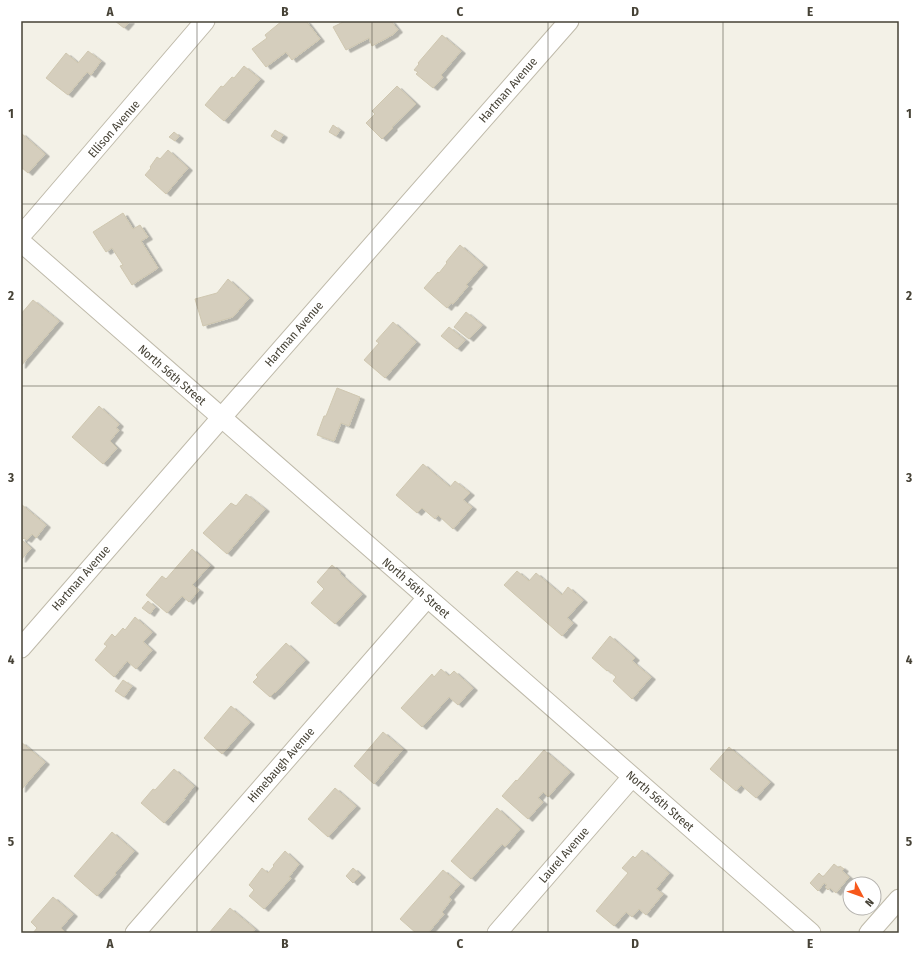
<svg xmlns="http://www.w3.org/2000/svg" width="920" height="954" viewBox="0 0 920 954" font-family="'Fira Sans Condensed',sans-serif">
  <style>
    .building { fill: #d5cebd; stroke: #cfc7b0; filter: url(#shadow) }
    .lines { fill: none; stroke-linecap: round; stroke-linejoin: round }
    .minor-casing { stroke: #bfbaaa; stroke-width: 21 }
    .minor { stroke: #fff; stroke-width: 19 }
    .grid { fill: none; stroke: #464236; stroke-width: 1; stroke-opacity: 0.55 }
    .labels { text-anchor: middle; stroke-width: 4; stroke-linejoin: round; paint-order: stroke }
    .street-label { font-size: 12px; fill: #464236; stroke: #fff }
    .neatline { fill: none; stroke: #464236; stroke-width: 1.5 }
    .grid-label { font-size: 13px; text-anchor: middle; font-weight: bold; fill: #464236 }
  </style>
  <defs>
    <filter id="shadow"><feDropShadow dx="4.5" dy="2.5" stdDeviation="0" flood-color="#0004"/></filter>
  </defs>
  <rect width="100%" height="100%" fill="#f3f1e7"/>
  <g class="building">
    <path d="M115 21H130L124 28Z"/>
    <path d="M282 21H306L320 39 292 60 286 52 266 67 252 49 267 38 265 35Z"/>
    <path d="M345 21H391L398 30 394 33V34L372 46 369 38 346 50 333 27Z"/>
    <path d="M442 35 461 51 441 75 443 77 433 88 416 74 418 72 414 70 419 64 418 63Z"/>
    <path d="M88 51 101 61 91 75 87 72 68 95 46 78 66 53 78 63Z"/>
    <path d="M244 66 260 79 224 121 205 105 221 86 223 87 232 77 234 78Z"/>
    <path d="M397 86 416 104 392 127 393 128 382 139 366 123 375 114 372 111Z"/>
    <path d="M333 125 340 130 336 136 329 132Z"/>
    <path d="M275 130 283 135 279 141 271 136Z"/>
    <path d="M174 132 179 136 175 141 169 137Z"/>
    <path d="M21 133 45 154 28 173 21 167Z"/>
    <path d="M168 150 188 168 166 194 145 175 151 168 150 167 157 157 160 159Z"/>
    <path d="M123 213 133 229 140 225 148 237 141 241 158 268 132 285 120 266 123 265 112 248 106 252 93 232Z"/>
    <path d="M460 245 483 265 466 285 468 286 453 304 451 303 447 308 424 288 438 272 439 273 447 263 446 262Z"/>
    <path d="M228 279 249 298 233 317 203 326 195 299 217 293Z"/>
    <path d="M33 300 59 321 21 366V327L23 325 21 323V314Z"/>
    <path d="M466 312 482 325 469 339 454 327Z"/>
    <path d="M393 322 416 342 385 378 364 360 379 343 376 341Z"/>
    <path d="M449 327 465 340 457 349 441 336Z"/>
    <path d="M337 388 360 397 349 426 341 423 334 441 317 435 324 416H326Z"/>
    <path d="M99 406 119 424 116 428 119 430 110 441 117 448 103 464 72 437Z"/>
    <path d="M423 464 450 487 455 481 470 493 463 500 472 507 453 529 438 515 435 519 422 508 417 513 396 495Z"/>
    <path d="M246 494 265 509 227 554 203 533 231 503 236 506Z"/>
    <path d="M21 504 46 525 36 538 32 534 27 540 24 538 22 540 31 548 21 560Z"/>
    <path d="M192 549 210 565 192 585 199 590 189 602 182 596 167 613 146 595 162 576 166 579Z"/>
    <path d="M332 565 341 573 340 574 362 594 335 624 311 603 324 589 317 582Z"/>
    <path d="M517 571 529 581 536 573 562 595 568 587 583 600 567 618 573 623 562 636 504 585Z"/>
    <path d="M148 601 155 607 150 614 142 608Z"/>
    <path d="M135 617 152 632 143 642 152 650 136 669 127 661 114 677 95 660 107 646 104 644 112 634 115 637 123 628 125 630Z"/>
    <path d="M610 636 635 658 632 661 651 677 632 699 613 681 616 677 608 670 607 671 592 658Z"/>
    <path d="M286 643 305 660 275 693V692L270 697 253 682 258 677 256 675Z"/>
    <path d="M441 669 449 676 454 671 473 688 458 705 449 697 422 727 401 708 432 674 434 677Z"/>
    <path d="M123 680 132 686 124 697 115 691Z"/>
    <path d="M231 706 250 722 222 754 204 738Z"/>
    <path d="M383 732 403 749 374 784 354 766Z"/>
    <path d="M21 742 45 762 21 790Z"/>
    <path d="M729 747 770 782 756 798 741 785 736 791 710 769Z"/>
    <path d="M544 750 570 772 548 797 543 792 538 798 543 802 528 819 502 796 516 780 517 781Z"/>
    <path d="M174 769 194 786 184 799H185L164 823 141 803 153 789 155 790Z"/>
    <path d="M335 788 356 806 328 837 308 819Z"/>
    <path d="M497 808 520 829 505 847 502 844 471 879 451 861Z"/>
    <path d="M112 832 134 851 115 873 116 874 97 896 74 876Z"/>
    <path d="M642 850 669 873 656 889 663 894 646 915 639 909 632 917 626 912 614 926 596 911 628 873 622 868 633 856 635 858Z"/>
    <path d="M285 851 299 864 289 877 291 878 264 909 249 896 254 890 249 885 262 868 268 873 274 866 273 865Z"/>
    <path d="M834 864 839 868 840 866 844 869 842 871 849 877 836 893 830 888 828 890 825 887 827 885 824 883 818 891 810 883 819 873 823 877Z"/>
    <path d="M353 868 361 875 353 883 346 876Z"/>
    <path d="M443 870 460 884 449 897 451 900 442 912 444 914 428 933H416L400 919Z"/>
    <path d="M53 897 73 914 61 928 66 933H33L37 928 31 922Z"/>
    <path d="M230 908 255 929 252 933H209Z"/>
  </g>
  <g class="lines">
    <defs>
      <g id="minor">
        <path d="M21 235 32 223 205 21"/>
        <path d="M21 242 811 933"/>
        <path d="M21 648 221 418 569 21"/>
        <path d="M135 933 427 598"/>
        <path d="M497 933 632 777"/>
        <path d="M869 933 899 899"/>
      </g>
    </defs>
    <use href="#minor" class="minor-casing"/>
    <use href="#minor" class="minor"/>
  </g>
  <path class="grid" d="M197 21V933M372 21V933M548 21V933M723 21V933M21 204H899M21 386H899M21 568H899M21 750H899"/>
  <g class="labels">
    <g class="street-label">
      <text transform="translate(508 90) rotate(-49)" y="4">Hartman Avenue</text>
      <text transform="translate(114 129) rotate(-49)" y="4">Ellison Avenue</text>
      <text transform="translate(294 334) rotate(-49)" y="4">Hartman Avenue</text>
      <text transform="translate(172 375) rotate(41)" y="4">North 56th Street</text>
      <text transform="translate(81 578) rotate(-49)" y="4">Hartman Avenue</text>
      <text transform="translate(416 588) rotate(41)" y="4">North 56th Street</text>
      <text transform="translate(281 765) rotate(-49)" y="4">Himebaugh Avenue</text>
      <text transform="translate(660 801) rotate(41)" y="4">North 56th Street</text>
      <text transform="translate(564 855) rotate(-49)" y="4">Laurel Avenue</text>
    </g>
  </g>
  <rect width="920" height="954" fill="none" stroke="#ffffff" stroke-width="44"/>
  <g transform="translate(862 896) rotate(131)"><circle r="19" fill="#ffffff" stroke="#b5b3af"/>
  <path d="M0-3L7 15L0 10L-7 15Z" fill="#f7581b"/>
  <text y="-6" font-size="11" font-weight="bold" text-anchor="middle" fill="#464236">N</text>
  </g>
  <rect x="22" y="22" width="876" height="910" class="neatline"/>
  <g class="grid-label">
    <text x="110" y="16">A</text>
    <text x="285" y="16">B</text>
    <text x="460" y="16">C</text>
    <text x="635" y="16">D</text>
    <text x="810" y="16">E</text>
    <text x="11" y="118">1</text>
    <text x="909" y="118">1</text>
    <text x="11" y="300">2</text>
    <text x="909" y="300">2</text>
    <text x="11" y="482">3</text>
    <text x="909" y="482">3</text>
    <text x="11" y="664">4</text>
    <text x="909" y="664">4</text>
    <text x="11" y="846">5</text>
    <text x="909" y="846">5</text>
    <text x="110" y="948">A</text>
    <text x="285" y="948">B</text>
    <text x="460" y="948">C</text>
    <text x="635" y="948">D</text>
    <text x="810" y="948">E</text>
  </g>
</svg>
